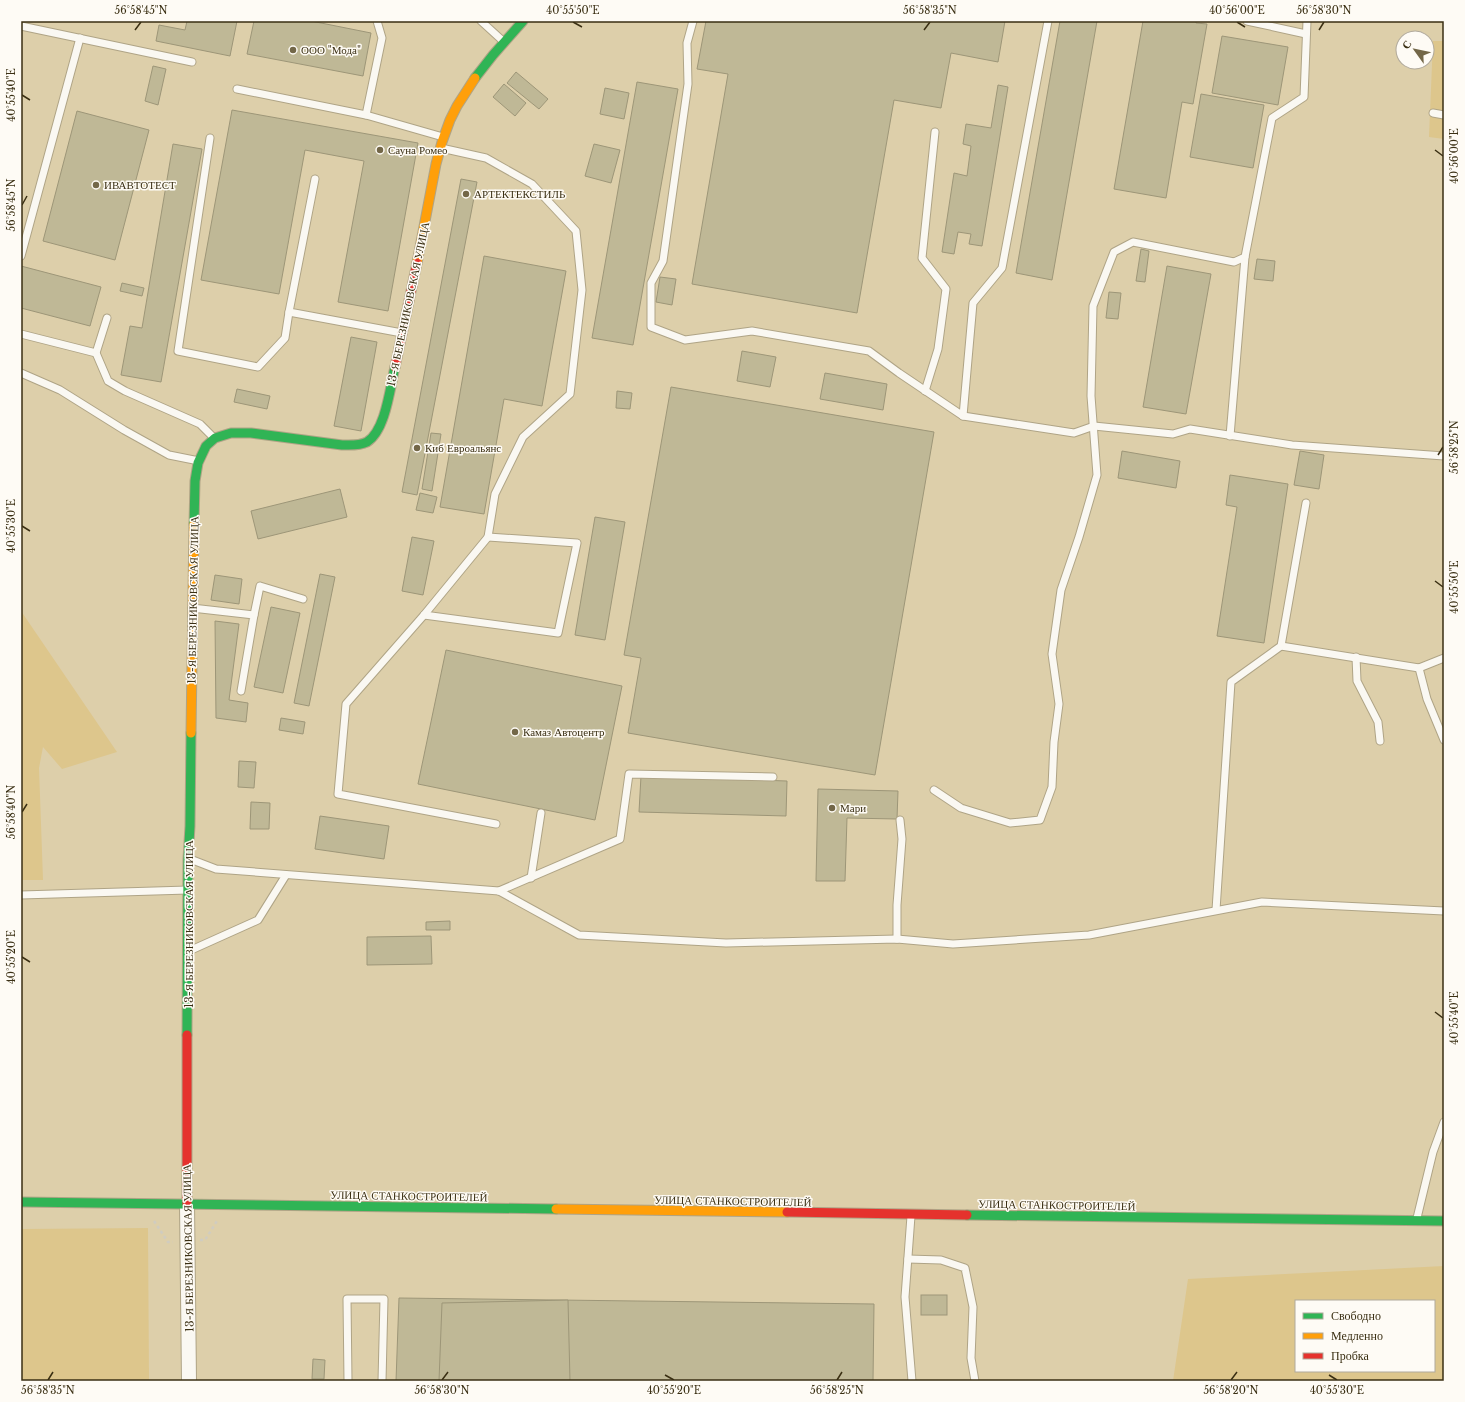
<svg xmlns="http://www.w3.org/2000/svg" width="1465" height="1402" viewBox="0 0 1465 1402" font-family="'Libre Baskerville',serif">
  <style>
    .green { fill: #ddc68c; fill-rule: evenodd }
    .building { fill: #bfb896; stroke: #9d9678 }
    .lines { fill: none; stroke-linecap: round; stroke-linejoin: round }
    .lane-casing { stroke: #afa486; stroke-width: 9 }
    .street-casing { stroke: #afa486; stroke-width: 16 }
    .fast-casing { stroke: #afa486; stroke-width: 11 }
    .slow-casing { stroke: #afa486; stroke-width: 11 }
    .jam-casing { stroke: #afa486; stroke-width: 11 }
    .path { stroke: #d0ccc0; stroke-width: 2.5; stroke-dasharray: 3 3; stroke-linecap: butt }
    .lane { stroke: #faf8f2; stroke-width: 7 }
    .street { stroke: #faf8f2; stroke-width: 14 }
    .fast { stroke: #30b455; stroke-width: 9 }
    .slow { stroke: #ff9f0a; stroke-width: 9 }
    .jam { stroke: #e5322d; stroke-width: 9 }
    .ticks { fill: none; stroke: #3a2f13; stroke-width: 1.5 }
    .poi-dot { fill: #736748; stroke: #fefbf5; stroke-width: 1.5 }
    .labels { text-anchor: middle; stroke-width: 3; stroke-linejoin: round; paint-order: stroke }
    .poi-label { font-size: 11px; fill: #3a2f13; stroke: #fefbf5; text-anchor: start }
    .street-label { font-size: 11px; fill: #3a2f13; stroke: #fefbf5 }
    .neatline { fill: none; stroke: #3a2f13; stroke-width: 1.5 }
    .ticks-label { font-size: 10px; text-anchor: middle; fill: #3a2f13 }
  </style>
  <rect width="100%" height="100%" fill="#ddcfaa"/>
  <g class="green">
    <path d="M1433 41H1444V139L1429 137Z"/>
    <path d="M21 611 117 752 62 769 43 747 39 768 43 880H21Z"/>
    <path d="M148 1228 149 1381H21V1229Z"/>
    <path d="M1444 1266V1381H1173L1188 1279ZM1296 1301H1434V1371H1296Z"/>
  </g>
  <g class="building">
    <path d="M187 21H237L230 56 156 41 159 25 185 30Z"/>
    <path d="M254 21H311L371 33 363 76 247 54Z"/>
    <path d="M706 21H1005L998 62 951 53 941 108 894 100 857 313 692 284 728 74 697 69Z"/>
    <path d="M1060 21H1097L1052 280 1016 273Z"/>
    <path d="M1143 21H1196V23L1207 24 1193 104 1182 102 1166 198 1114 189Z"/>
    <path d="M1222 36 1288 47 1278 105 1212 93Z"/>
    <path d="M153 66 166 69 158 105 145 101Z"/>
    <path d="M516 72 548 99 539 109 507 83Z"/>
    <path d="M637 82 678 89 633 345 592 338Z"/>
    <path d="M504 84 526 103 515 116 493 97Z"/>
    <path d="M998 85 1008 87 982 246 969 244 971 234 958 232 954 254 942 252 954 173 967 176 971 146 963 144 966 124 991 128Z"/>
    <path d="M605 88 629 93 624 119 600 114Z"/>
    <path d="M1201 94 1264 105 1253 168 1190 157Z"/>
    <path d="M232 110 418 143 388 311 338 302 364 161 305 150 279 294 201 280Z"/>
    <path d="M77 111 149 130 115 260 43 241Z"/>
    <path d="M173 144 202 149 161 382 121 375 130 326 142 328Z"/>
    <path d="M594 144 620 150 611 183 585 176Z"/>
    <path d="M461 179 477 182 417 495 402 492Z"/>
    <path d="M1141 249 1149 251 1145 282 1136 281Z"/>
    <path d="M484 256 566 271 542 406 504 399 484 514 440 507Z"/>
    <path d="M1257 259 1275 261 1273 281 1254 279Z"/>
    <path d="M21 266 101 287 90 326 21 308Z"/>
    <path d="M1167 266 1211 274 1186 414 1143 407Z"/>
    <path d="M660 277 676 279 672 305 656 302Z"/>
    <path d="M122 283 144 288 142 296 120 291Z"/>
    <path d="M1109 292 1121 293 1118 319 1106 318Z"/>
    <path d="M351 337 377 342 361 431 334 426Z"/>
    <path d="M742 351 776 357 770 387 737 381Z"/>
    <path d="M825 373 887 384 883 410 820 399Z"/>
    <path d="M671 387 934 432 875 775 628 733 641 658 624 655Z"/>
    <path d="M237 389 270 396 267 409 234 402Z"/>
    <path d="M617 391 632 393 630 409 616 408Z"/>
    <path d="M431 433 441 434 432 491 422 489Z"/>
    <path d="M1122 451 1180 461 1176 488 1118 478Z"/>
    <path d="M1300 451 1324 455 1319 489 1294 485Z"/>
    <path d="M1230 475 1288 484 1264 643 1217 636 1237 507 1226 505Z"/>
    <path d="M340 489 347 517 258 539 251 511Z"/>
    <path d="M420 493 437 497 433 513 416 510Z"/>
    <path d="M595 517 625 522 605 640 575 635Z"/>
    <path d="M412 537 434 541 423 595 402 591Z"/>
    <path d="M320 574 335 577 309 706 294 703Z"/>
    <path d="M215 575 242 579 239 604 211 600Z"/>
    <path d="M271 607 300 613 283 693 254 687Z"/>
    <path d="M215 621 239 624 229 700 248 703 246 722 216 718Z"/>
    <path d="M446 650 622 686 595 820 418 784Z"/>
    <path d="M281 718 305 722 303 734 279 730Z"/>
    <path d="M239 761 256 762 254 788 238 787Z"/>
    <path d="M641 776 787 781 786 816 639 812Z"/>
    <path d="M818 789 898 791 897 819 847 818 845 881H816Z"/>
    <path d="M251 802 270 803 269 829H250Z"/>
    <path d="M320 816 389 826 384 859 315 849Z"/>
    <path d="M450 921V930H426V922Z"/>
    <path d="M431 936 432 964 367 965V937Z"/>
    <rect x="921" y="1295" width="26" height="20"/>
    <path d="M399 1298 874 1304 873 1381H396Z"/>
    <path d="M568 1300 570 1381H439L442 1303Z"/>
    <path d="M313 1359 325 1360 324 1379H312Z"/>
  </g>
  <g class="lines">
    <defs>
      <g id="lane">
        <path d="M377 21 382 38 366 115 443 137"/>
        <path d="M481 21 504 42"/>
        <path d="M693 21 687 43 688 84 663 261 651 283V327L685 340 752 331 869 351 899 373 963 416 1074 433 1094 426 1173 434 1190 429 1292 445 1444 456"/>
        <path d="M1247 21 1306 34"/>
        <path d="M21 26 192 62"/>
        <path d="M237 89 366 115"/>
        <path d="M1433 113 1444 115"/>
        <path d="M210 138 178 351 258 367 285 338 289 312"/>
        <path d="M441 148 486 158 532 184 576 231 582 290 570 394 523 437 495 494 488 537 424 615 346 704 338 794 496 824"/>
        <path d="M315 179 289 312 402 333"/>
        <path d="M21 256 80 38"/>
        <path d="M107 318 96 353 108 381 125 391 200 424 213 437"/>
        <path d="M21 334 96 353"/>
        <path d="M21 373 60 390 124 430 169 455 199 461"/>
        <path d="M925 391 938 349 946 289 922 258 935 132"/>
        <path d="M963 416 973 303 1002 268 1048 21"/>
        <path d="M1230 436 1245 257"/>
        <path d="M192 608 254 615 241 691"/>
        <path d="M254 615 260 586 303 599"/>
        <path d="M424 615 558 633 577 543 488 537"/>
        <path d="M1281 646 1419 668 1444 658"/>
        <path d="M1356 657 1357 681 1378 722 1380 741"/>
        <path d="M1419 668 1427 699 1444 740"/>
        <path d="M934 790 961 808 1010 823 1040 820 1052 787 1054 742 1059 704 1052 654 1061 590 1079 537 1097 475 1091 396 1093 306 1114 252 1133 242 1234 262 1245 257 1272 118 1304 97 1307 21"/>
        <path d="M190 859 216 869 499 891 579 935 726 943 897 939 953 944 1089 935 1262 902 1444 911"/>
        <path d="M531 878 541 813"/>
        <path d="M499 891 620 839 629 774 773 777"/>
        <path d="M21 895 188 890"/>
        <path d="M1216 910 1231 682 1281 646 1306 503"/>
        <path d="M897 939V905L902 839 900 820"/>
        <path d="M189 951 258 920 286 875"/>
        <path d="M911 1216 905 1297 912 1381"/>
        <path d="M1417 1218 1433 1152 1444 1122"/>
        <path d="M908 1259 941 1260 965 1268 973 1307 971 1358 975 1381"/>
        <path d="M348 1381 347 1299H384L382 1381"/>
      </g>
      <path id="street" d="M187 1204 189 1381"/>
      <g id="fast">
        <path d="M475 78 493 55 523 21"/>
        <path d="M194 524 195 481 198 463 206 446 215 438 231 433H251L342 445C350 445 359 446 367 442 386 430 390 387 395 367"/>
        <path d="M187 1035 188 859 190 826 191 733"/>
        <path d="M21 1202 556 1209"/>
        <path d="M967 1215 1444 1221"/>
      </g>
      <g id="slow">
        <path d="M417 263 436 164 442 142 450 120 457 106 475 78"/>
        <path d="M191 733 194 524"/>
        <path d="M556 1209 787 1212"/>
      </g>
      <g id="jam">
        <path d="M395 367 417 263"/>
        <path d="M187 1204V1035"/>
        <path d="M787 1212 967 1215"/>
      </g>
    </defs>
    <use href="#lane" class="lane-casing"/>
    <use href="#street" class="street-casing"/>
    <use href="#fast" class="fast-casing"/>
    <use href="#slow" class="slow-casing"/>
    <use href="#jam" class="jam-casing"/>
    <g class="path">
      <path d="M154 1221 168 1242H173"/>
      <path d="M200 1240H205L217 1221"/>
    </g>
    <use href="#lane" class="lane"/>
    <use href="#street" class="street"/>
    <use href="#fast" class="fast"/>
    <use href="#slow" class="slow"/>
    <use href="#jam" class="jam"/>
  </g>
  <path class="ticks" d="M573 22 582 27M1237 22 1245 27M135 30 141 22M924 30 930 22M1319 30 1324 22M22 95 30 100M1435 150 1443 156M22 205 27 196M1438 455 1443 447M22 526 30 531M1435 581 1443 587M22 812 27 804M22 957 30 962M1435 1012 1443 1018M665 1375 674 1380M1329 1375 1337 1380M48 1380 53 1372M442 1380 448 1372M837 1380 842 1372M1231 1380 1237 1372"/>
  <g class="poi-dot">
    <circle cx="293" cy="50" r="4"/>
    <circle cx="380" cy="150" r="4"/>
    <circle cx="96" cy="185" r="4"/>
    <circle cx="466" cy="194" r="4"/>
    <circle cx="417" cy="448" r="4"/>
    <circle cx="515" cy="732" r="4"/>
    <circle cx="832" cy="808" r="4"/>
  </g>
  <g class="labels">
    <g class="poi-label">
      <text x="301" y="54">ООО "Мода"</text>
      <text x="388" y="154">Сауна Ромео</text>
      <text x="104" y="189">ИВАВТОТЕСТ</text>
      <text x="474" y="198">АРТЕКТЕКСТИЛЬ</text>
      <text x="425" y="452">Киб Евроальянс</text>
      <text x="523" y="736">Камаз Автоцентр</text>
      <text x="840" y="812">Мари</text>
    </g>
    <g class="street-label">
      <text transform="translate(408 304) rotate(-78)" y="4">13-Я БЕРЕЗНИКОВСКАЯ УЛИЦА</text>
      <text transform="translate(193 600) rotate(-89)" y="4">13-Я БЕРЕЗНИКОВСКАЯ УЛИЦА</text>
      <text transform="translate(189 924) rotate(-90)" y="4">13-Я БЕРЕЗНИКОВСКАЯ УЛИЦА</text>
      <text transform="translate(409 1196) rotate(1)" y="4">УЛИЦА СТАНКОСТРОИТЕЛЕЙ</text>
      <text transform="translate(733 1201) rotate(1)" y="4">УЛИЦА СТАНКОСТРОИТЕЛЕЙ</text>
      <text transform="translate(1057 1205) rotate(1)" y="4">УЛИЦА СТАНКОСТРОИТЕЛЕЙ</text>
      <text transform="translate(188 1248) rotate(-91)" y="4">13-Я БЕРЕЗНИКОВСКАЯ УЛИЦА</text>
    </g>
  </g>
  <rect width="1465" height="1402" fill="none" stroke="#fefbf5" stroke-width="44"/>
  <rect x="1295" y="1300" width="140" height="72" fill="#fefbf5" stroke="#b0a99b"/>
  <rect x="1303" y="1313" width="20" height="6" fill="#30b455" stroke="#b0a99b"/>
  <text x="1331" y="1320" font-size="12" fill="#3a2f13">Свободно</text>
  <rect x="1303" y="1333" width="20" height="6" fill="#ff9f0a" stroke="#b0a99b"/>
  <text x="1331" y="1340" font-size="12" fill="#3a2f13">Медленно</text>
  <rect x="1303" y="1353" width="20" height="6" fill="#e5322d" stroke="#b0a99b"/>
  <text x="1331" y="1360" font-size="12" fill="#3a2f13">Пробка</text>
  <g transform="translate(1415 50) rotate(303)"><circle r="19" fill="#fefbf5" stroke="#b0a99b"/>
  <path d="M0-3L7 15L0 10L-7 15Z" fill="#736748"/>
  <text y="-6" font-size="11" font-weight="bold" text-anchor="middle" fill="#3a2f13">С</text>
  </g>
  <rect x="22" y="22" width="1421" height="1358" class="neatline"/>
  <g class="ticks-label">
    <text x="141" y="14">56°58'45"N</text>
    <text x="573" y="14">40°55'50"E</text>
    <text x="930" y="14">56°58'35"N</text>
    <text x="1237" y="14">40°56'00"E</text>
    <text x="1324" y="14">56°58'30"N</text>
    <text transform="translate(11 95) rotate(-90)" y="4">40°55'40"E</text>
    <text transform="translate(1454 156) rotate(-90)" y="4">40°56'00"E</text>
    <text transform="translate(11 205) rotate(-90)" y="4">56°58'45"N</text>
    <text transform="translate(1454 447) rotate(-90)" y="4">56°58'25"N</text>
    <text transform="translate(11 526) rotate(-90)" y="4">40°55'30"E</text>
    <text transform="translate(1454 587) rotate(-90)" y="4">40°55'50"E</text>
    <text transform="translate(11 812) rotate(-90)" y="4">56°58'40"N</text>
    <text transform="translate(11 957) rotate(-90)" y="4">40°55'20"E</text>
    <text transform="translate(1454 1018) rotate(-90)" y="4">40°55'40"E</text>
    <text x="48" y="1394">56°58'35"N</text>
    <text x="442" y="1394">56°58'30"N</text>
    <text x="674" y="1394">40°55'20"E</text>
    <text x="837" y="1394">56°58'25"N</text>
    <text x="1231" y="1394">56°58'20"N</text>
    <text x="1337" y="1394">40°55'30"E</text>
  </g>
</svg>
